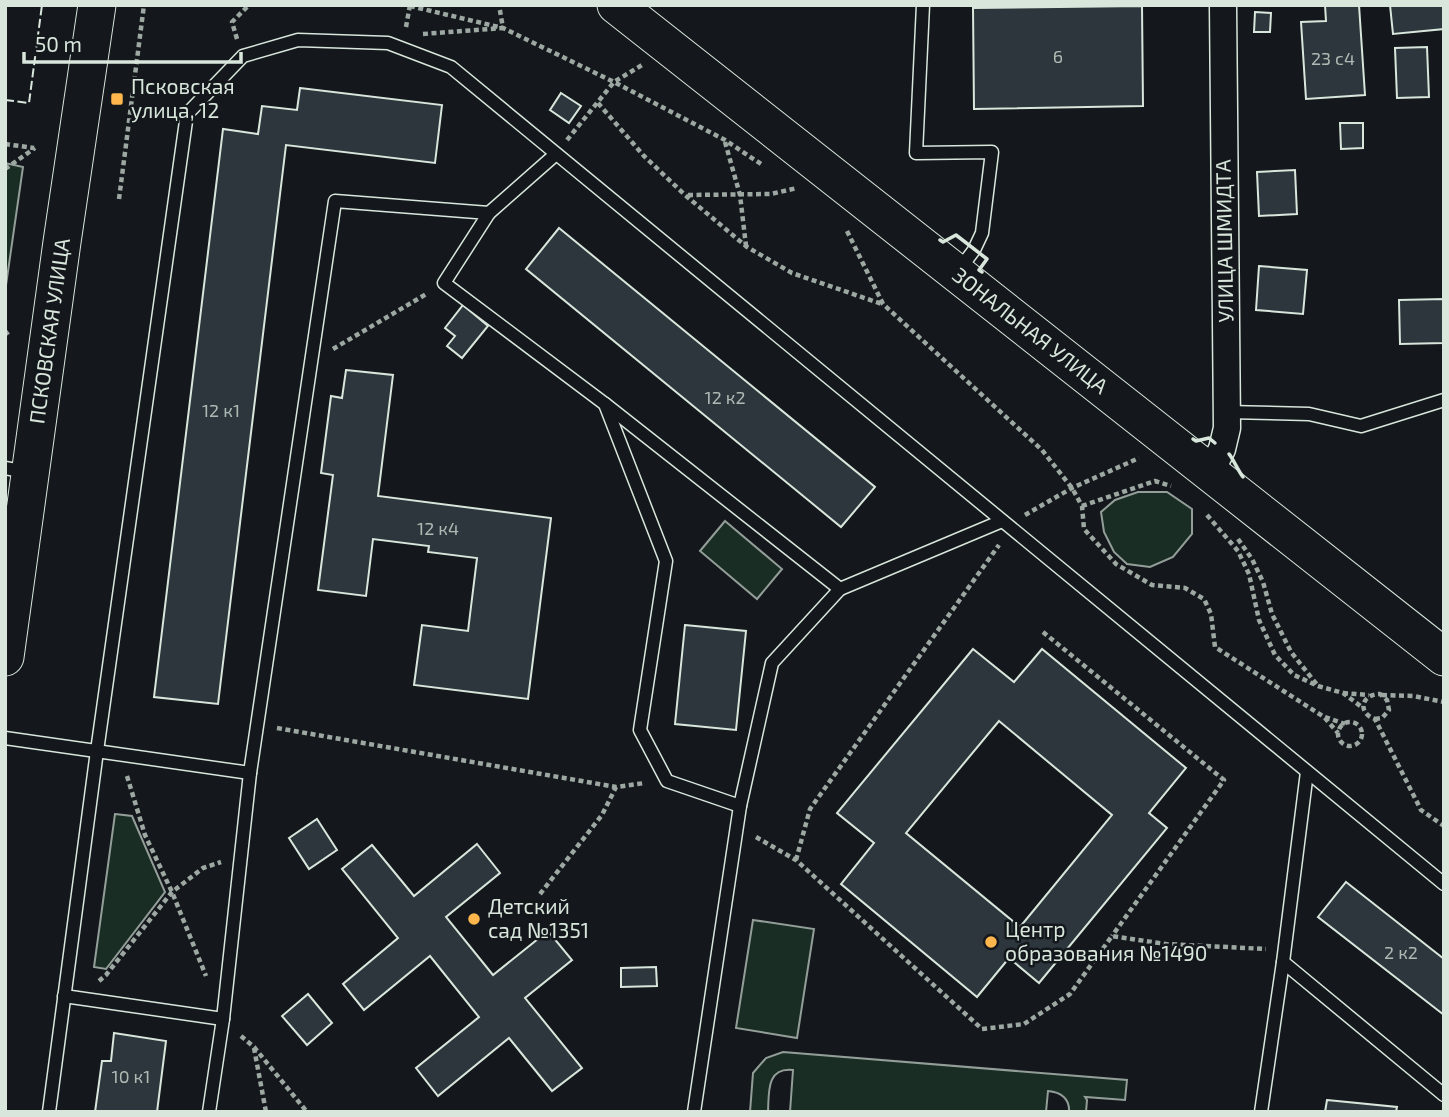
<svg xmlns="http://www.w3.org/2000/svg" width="1449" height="1117" viewBox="0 0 1449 1117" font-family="'Exo 2',sans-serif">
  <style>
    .green { fill: #1a2d24; stroke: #939e99; stroke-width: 2 }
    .building { fill: #2c363c; stroke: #d8e6dc; stroke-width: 2; fill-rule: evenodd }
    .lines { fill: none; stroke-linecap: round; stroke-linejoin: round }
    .lane-casing { stroke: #d8e6dc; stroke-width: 15 }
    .street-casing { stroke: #d8e6dc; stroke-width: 29 }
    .secondary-casing { stroke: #d8e6dc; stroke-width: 39 }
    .path { stroke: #9da8a2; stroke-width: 4.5; stroke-dasharray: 5 3.5; stroke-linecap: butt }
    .lane { stroke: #14181c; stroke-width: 12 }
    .street { stroke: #14181c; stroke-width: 26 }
    .secondary { stroke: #14181c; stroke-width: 37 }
    .fence { stroke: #d8e6dc; stroke-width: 2; stroke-dasharray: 9 3.5; stroke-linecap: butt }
    .wall { stroke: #d8e6dc; stroke-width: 3.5 }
    .poi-dot { fill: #ffb74d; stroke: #14181c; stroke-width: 2.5 }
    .labels { text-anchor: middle; stroke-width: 5; stroke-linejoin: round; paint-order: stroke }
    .number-label { font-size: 18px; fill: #adbab4 }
    .poi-label { font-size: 21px; fill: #d8e6dc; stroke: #14181c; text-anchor: start }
    .street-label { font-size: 21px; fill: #d8e6dc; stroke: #14181c }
  </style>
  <rect width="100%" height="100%" fill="#14181c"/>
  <g class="green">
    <path d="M5 163 23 167 5 292Z"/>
    <path d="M1138 492H1167L1192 509V534L1173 557 1150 567 1127 564 1114 552 1104 532 1101 512 1115 500Z"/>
    <path d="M725 521 782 569 757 599 700 551Z"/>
    <path d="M115 814 132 816 165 892 106 969 94 967Z"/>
    <path d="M753 920 814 929 797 1038 736 1028Z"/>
    <path d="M783 1052 1127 1080 1125 1100 1085 1097 1087 1100 1086 1112H1069C1070 1099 1061 1092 1048 1091L1046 1112H790L793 1070C766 1067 769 1093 768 1112H750L753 1073 766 1058Z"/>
  </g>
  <g class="building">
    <path d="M1325 5H1359L1365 95 1306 99 1301 22 1326 21Z"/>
    <path d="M1390 5H1444V29L1393 34Z"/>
    <path d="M1142 6 1143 106 974 109 973 8Z"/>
    <path d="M1255 12 1271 13 1270 32H1254Z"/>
    <path d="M1427 47 1429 97 1397 98 1395 48Z"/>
    <path d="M300 88 442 105 435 163 286 145 218 704 154 697 223 129 258 134 262 106 297 110Z"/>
    <path d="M561 93 581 106 569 123 550 110Z"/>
    <path d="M1340 123H1363V148L1341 149Z"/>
    <path d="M1295 170 1297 214 1259 216 1257 172Z"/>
    <path d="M559 228 875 487 841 527 526 269Z"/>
    <path d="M1259 266 1307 270 1303 314 1256 310Z"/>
    <path d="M1444 299V343L1400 344 1399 300Z"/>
    <path d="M463 305 488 326 462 358 447 346 455 336 445 328Z"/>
    <path d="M346 370 393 375 378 496 551 518 528 699 414 685 422 625 468 631 477 558 428 552 429 546 373 539 366 596 318 590 333 475 321 473 331 396 342 398Z"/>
    <path d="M685 625 746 631 736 730 675 724Z"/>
    <path d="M973 649 1014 682 1042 649 1186 768 1149 813 1167 828 1039 983 1009 958 977 997 841 884 874 843 837 813ZM999 721 1112 815 1020 927 906 833Z"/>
    <path d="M317 819 337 850 309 869 289 838Z"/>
    <path d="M477 844 500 873 446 917 493 975 548 931 572 960 525 998 582 1068 552 1091 509 1038 438 1096 416 1068 479 1017 430 956 364 1010 343 984 398 938 342 869 372 845 414 896Z"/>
    <path d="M1346 882 1444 959V1015L1318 917Z"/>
    <path d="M656 967 657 986 621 987V968Z"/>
    <path d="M308 994 332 1023 307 1045 282 1016Z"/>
    <path d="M114 1033 166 1041 157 1112H95L102 1061H111Z"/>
    <path d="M1327 1100 1397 1107 1396 1112H1325Z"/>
  </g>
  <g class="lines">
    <defs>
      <g id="lane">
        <path d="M923 5 916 153 992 152 982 233 974 250 959 270"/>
        <path d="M489 213 556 154"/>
        <path d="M605 404 840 589 1002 521"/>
        <path d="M1227 412 1309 414 1361 426 1444 400"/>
        <path d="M5 468 27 472"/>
        <path d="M5 738 250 773 335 201 489 213 444 283 605 404 666 561 640 730 667 781 740 806 694 1112"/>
        <path d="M1307 772 1283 962 1444 1095"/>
        <path d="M740 806 772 663 840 589"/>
        <path d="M64 996 223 1019"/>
        <path d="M49 1112 97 751 187 114 243 56 298 40 388 43 451 67 1444 884"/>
        <path d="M209 1112 223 1019 250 773"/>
        <path d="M1261 1112 1283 962"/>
      </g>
      <path id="street" d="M1210 473 1222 449 1227 428 1223 5"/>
      <g id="secondary">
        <path d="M616 5 1444 657"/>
        <path d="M5 657 62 242 97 5"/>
      </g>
    </defs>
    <use href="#lane" class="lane-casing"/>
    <use href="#street" class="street-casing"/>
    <use href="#secondary" class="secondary-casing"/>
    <g class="path">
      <path d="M410 6 503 28 614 82 725 140 761 164"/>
      <path d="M406 27 410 5"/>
      <path d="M423 34 503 28 499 5"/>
      <path d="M237 39 232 22 249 5"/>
      <path d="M598 103 644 156 685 195 747 247 792 273 882 304"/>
      <path d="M567 140 614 82 642 65"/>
      <path d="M725 142 740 195 746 246"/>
      <path d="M5 144 34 148"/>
      <path d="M5 169 35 148"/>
      <path d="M688 195 771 194 797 188"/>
      <path d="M119 199 144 5"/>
      <path d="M847 231 883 304 1042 450 1072 488 1082 506 1084 529 1116 564 1152 585 1185 588 1204 599 1211 614 1215 647 1324 717 1338 733"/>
      <path d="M5 331 9 336"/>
      <path d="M333 349 428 293"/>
      <path d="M1082 506 1155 481 1171 486"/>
      <path d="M1025 515 1072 488 1139 458"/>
      <path d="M1207 515 1238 551 1249 574 1259 620 1275 655 1294 675 1318 686 1343 693 1363 708"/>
      <path d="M1238 539 1252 559 1263 582 1272 614 1291 652 1318 686"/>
      <path d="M1043 632 1224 780 1112 936"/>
      <path d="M1343 693 1369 695"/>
      <path d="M1382 695 1413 696 1444 702"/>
      <path d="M1325 717 1345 724"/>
      <path d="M1375 719 1382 718 1389 710 1387 700 1380 694C1361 694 1357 713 1375 719L1421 810 1444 826"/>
      <circle cx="1350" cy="734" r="12"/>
      <path d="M277 728 616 787 645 783"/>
      <path d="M127 776 145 835 172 892 206 976"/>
      <path d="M756 837 796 860 982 1029 1024 1024 1070 994 1112 936 1166 944 1266 949"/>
      <path d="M796 860 810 809 999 545"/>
      <path d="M540 894 602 815 616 787"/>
      <path d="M99 981 106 975 172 892 203 868 221 862"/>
      <path d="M241 1036 254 1047 307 1112"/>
      <path d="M254 1048 266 1112"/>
    </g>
    <use href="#lane" class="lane"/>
    <use href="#street" class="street"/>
    <use href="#secondary" class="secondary"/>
    <path class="fence" d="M5 100 29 103 42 5"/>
    <g class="wall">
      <path d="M940 240 943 242 956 235 987 259 979 270 982 272"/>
      <path d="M1193 439 1196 441 1209 438 1215 443"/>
      <path d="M1229 454C1232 457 1239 472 1243 477"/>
    </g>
  </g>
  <g class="poi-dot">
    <rect x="110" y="92" width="14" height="14" rx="3.5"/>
    <circle cx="474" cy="919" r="7"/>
    <circle cx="991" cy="942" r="7"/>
  </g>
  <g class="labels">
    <g class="number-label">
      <text x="1058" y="63">6</text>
      <text x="1333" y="65">23 с4</text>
      <text x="725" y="404">12 к2</text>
      <text x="221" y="417">12 к1</text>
      <text x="438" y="535">12 к4</text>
      <text x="1401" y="959">2 к2</text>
      <text x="131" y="1083">10 к1</text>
    </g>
    <g class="poi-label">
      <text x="131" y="94">Псковская<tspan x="131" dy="24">улица, 12</tspan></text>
      <text x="488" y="914">Детский<tspan x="488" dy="24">сад №1351</tspan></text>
      <text x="1005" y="937">Центр<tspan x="1005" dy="24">образования №1490</tspan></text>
    </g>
    <g class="street-label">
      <text transform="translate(1225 241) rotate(-91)" y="7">УЛИЦА ШМИДТА</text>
      <text transform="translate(50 331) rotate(-82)" y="7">ПСКОВСКАЯ УЛИЦА</text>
      <text transform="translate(1030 331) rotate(38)" y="7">ЗОНАЛЬНАЯ УЛИЦА</text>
    </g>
  </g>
  <rect width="1449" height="1117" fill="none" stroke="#d8e6dc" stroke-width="14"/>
  <path d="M24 52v10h217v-10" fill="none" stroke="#d8e6dc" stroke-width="3.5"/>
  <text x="35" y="52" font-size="21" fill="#d8e6dc" stroke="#14181c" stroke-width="5" paint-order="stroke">50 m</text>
</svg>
